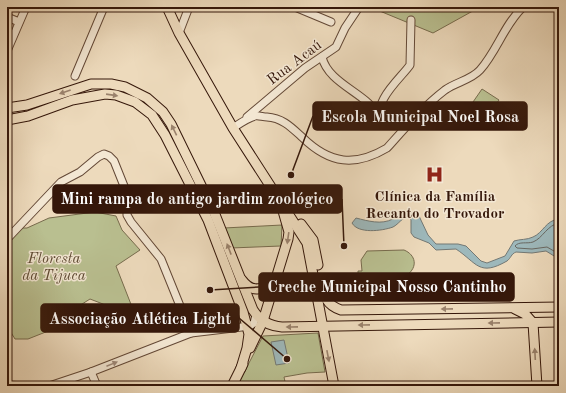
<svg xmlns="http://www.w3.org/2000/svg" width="566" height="393" viewBox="0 0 566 393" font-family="'Old Standard TT',serif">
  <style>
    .green { fill: #b9bf90; stroke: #776b4d }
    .water { fill: #9db8bb; stroke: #737874 }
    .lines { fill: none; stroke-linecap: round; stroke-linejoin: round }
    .shore { stroke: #696862; stroke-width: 1 }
    .minor-casing { stroke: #634836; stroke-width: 9 }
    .major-casing { stroke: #35170a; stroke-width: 11 }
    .minor { stroke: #f3e7d3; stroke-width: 7 }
    .major { stroke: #eddabc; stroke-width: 9 }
    .oneway { fill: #9a826c }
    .oneway2 { fill: #9e8979 }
    .labels { text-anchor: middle; stroke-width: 3; stroke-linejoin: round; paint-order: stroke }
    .street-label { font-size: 15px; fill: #35170a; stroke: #f3e7d3 }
    .poi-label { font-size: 15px; font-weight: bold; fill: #35170a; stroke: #f3e7d3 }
    .park-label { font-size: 15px; font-style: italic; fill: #5d4932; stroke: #f3e7d3 }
    .leader { fill: none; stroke: #35170a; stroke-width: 1.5 }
    .callout-dot { fill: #35170a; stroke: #f3e7d3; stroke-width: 1.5 }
    .callout { fill: #35170a; stroke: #35170a; stroke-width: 1.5 }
    .callout-label { font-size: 16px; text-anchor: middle; font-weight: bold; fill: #fff }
  </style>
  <rect width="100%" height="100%" fill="#eddabc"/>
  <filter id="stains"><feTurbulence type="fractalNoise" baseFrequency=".005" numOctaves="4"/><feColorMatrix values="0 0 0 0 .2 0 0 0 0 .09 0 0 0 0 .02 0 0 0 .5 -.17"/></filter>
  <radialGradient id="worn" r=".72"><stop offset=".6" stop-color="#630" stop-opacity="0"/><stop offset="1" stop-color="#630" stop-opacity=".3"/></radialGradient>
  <g class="green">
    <path d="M370 7H480L433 33Z"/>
    <path d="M482 89 499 100 481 126 464 115Z"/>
    <path d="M95 212 116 216 122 230 140 250 116 266 134 312 117 314 103 304 90 299 79 306 76 320 28 339H15L7 326V231L10 228H27L49 218Z"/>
    <path d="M282 225 281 246 231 248 224 228Z"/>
    <path d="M404 250C416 255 418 267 407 275L358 276V271H362L361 260 367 251Z"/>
    <path d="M318 333 325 372 307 373 284 377 286 386H237L263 336Z"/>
  </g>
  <g class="water">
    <path d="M410 212 419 216 428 235 436 244H458L466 246 481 261 487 263 505 256 514 241C520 239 527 240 533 237 543 233 546 220 559 219V259L546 251 532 253 516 252C511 254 511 258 507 261 479 277 477 263 456 249L436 250 429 243 414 237 411 233V220L409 217C402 217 399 224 393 227 382 231 358 234 352 223L356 218C368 221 381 225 393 219 400 216 403 212 410 212Z"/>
    <path d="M284 340 289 363 276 365 271 342Z"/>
  </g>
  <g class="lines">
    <path class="shore" d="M559 223C547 225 543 238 533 242 527 244 519 241 515 246L517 248 532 249 547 247 559 254"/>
    <defs>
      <g id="minor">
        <path d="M295 7 331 22"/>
        <path d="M7 17 19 22"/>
        <path d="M179 33 189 7"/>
        <path d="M7 51 26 7"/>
        <path d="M322 57C327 78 351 88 367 102 372 106 376 113 381 118"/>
        <path d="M75 76 104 7"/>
        <path d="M247 117 305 68 336 47 345 28 359 7"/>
        <path d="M410 123 384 121C369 104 402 77 410 65L411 20"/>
        <path d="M233 128C239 124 247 118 255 116 258 115 263 117 267 117 283 118 292 128 303 138 330 164 355 167 387 148 405 128 424 106 445 90 456 82 471 80 480 70 497 51 504 25 523 7"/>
        <path d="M7 239 61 182 80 172 98 157 104 154 109 156 114 161 124 186 127 196V215L131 222 161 259 191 333"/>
        <path d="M91 372 97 386"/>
        <path d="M7 385 26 386"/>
        <path d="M49 386 91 372 191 333 250 326 254 323 256 315"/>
      </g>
      <g id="major">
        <path d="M167 7 179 33 233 128 307 243 334 386"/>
        <path d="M7 108 27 105 91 84H111L125 87 147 98 163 112 171 124 214 212 253 310C260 321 269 326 282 327L559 322"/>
        <path d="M7 120 28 116 72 100 105 94 116 95 135 102 152 115 165 135 208 220 243 312 249 334 247 348 241 368"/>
        <path d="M301 224 313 240 318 265"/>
        <path d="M242 280C252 294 265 290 275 278"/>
        <path d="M321 281C324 296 326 305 341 310L559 307"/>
        <path d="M515 309 525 314 533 323 537 386"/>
        <path d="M250 348 263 321 288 239 289 232 283 211"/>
        <path d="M232 386 243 364"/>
      </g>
    </defs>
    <use href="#minor" class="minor-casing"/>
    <use href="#major" class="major-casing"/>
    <use href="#minor" class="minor"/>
    <use href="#major" class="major"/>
  </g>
  <defs><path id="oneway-solid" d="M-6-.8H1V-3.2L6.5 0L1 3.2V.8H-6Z"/></defs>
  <g class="oneway">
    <use href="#oneway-solid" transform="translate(65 92) rotate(161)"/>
    <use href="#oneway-solid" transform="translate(112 95) rotate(8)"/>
    <use href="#oneway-solid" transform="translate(174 130) rotate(-116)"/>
    <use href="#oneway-solid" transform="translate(288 238) rotate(98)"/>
    <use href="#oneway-solid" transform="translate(229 249) rotate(-111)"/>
    <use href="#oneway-solid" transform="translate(447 309) rotate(179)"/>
    <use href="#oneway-solid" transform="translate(494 323) rotate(179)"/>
    <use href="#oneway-solid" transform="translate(364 325) rotate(179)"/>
    <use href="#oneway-solid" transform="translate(292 327) rotate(179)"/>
    <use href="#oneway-solid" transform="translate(535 354) rotate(-93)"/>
    <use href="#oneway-solid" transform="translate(328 356) rotate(79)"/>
  </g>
  <use class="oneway2" href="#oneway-solid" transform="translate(112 364) rotate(-22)"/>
  <defs>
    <symbol id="hospital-bare" viewBox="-9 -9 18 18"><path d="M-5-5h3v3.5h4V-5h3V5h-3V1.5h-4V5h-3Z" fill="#8f2418" stroke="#f3e7d3" stroke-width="2.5" paint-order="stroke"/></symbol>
  </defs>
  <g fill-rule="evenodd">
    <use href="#hospital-bare" x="422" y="162" width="25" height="25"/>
  </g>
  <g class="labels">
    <g class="street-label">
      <text transform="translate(294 62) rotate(-37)" y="5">Rua Acaú</text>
    </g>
    <g class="poi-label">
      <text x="435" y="201">Clínica da Família<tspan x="435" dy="17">Recanto do Trovador</tspan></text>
    </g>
    <g class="park-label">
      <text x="54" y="263">Floresta<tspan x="54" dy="17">da Tijuca</tspan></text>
    </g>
  </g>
  <path class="leader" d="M291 175L313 116M344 246L342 199M210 290L259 287M287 359L239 318"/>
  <g class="callout-dot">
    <circle cx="291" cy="175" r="4"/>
    <circle cx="344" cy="246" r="4"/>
    <circle cx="210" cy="290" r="4"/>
    <circle cx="287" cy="359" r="4"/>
  </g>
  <g class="callout">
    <rect x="313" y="102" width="214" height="28" rx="4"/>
    <rect x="53" y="185" width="289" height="28" rx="4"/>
    <rect x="259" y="273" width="255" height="28" rx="4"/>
    <rect x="41" y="304" width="198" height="28" rx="4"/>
  </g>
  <g class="callout-label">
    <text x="420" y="122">Escola Municipal Noel Rosa</text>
    <text x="197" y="204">Mini rampa do antigo jardim zoológico</text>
    <text x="387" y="292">Creche Municipal Nosso Cantinho</text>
    <text x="140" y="324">Associação Atlética Light</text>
  </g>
  <rect width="566" height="393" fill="none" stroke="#eddabc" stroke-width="24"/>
  <rect x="8" y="8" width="550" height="377" fill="none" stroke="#35170a" stroke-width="2"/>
  <rect x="12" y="12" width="542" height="369" fill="none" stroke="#35170a"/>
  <rect width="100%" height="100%" filter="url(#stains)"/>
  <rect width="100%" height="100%" fill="url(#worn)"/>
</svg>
